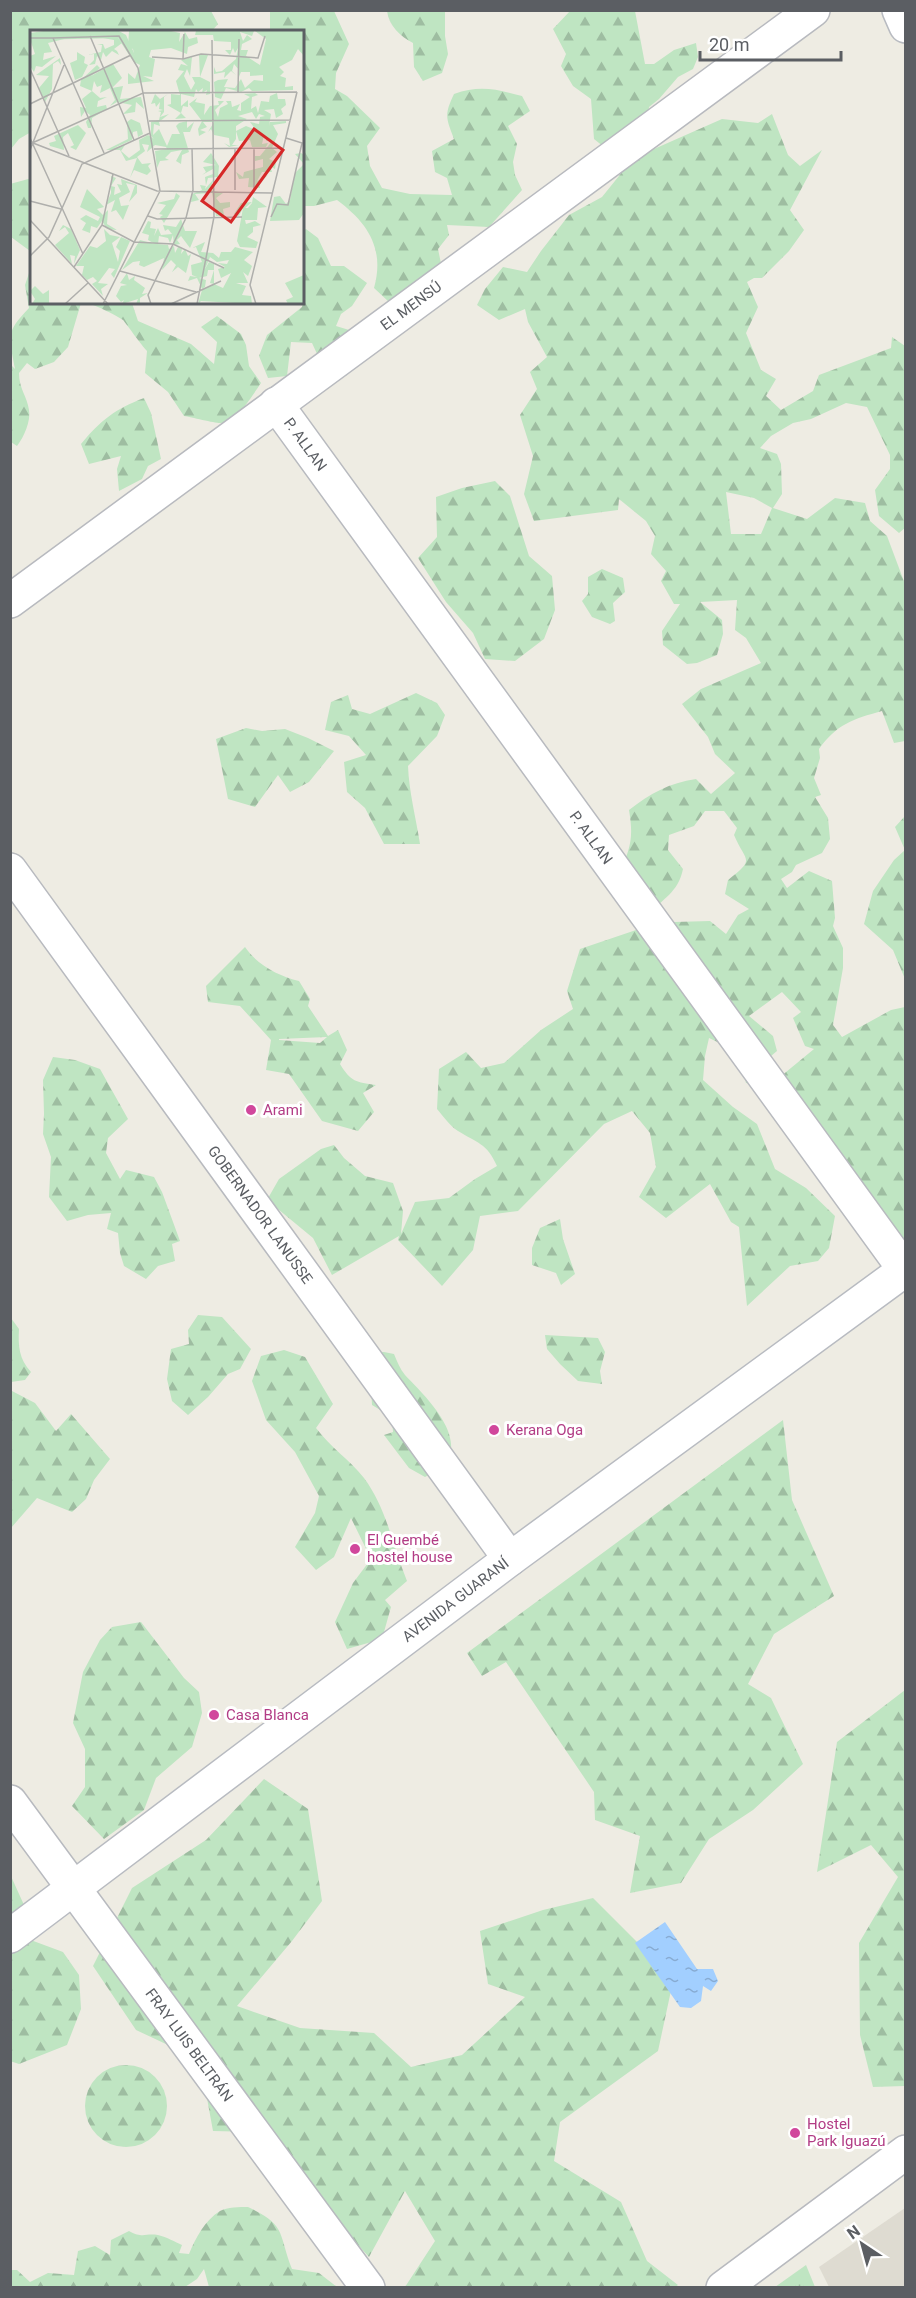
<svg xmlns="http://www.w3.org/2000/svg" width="916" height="2298" viewBox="0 0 916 2298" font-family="Roboto,sans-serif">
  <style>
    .education { fill: #dedbd1 }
    .forest { fill: url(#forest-firs); fill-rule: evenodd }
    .park { fill: url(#park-tufts) }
    .water { fill: url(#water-ripples) }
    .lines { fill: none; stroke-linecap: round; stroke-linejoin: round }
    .street-casing { stroke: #b8babf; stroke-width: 36 }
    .secondary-casing { stroke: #b8bbc1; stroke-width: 36 }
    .street { stroke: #fff; stroke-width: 33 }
    .secondary { stroke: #fff; stroke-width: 33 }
    .hotel-dot { fill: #d1479c; stroke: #fff; stroke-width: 2 }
    .labels { text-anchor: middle; stroke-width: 6; stroke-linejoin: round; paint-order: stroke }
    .street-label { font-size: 15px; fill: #5b5e63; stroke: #fff }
    .hotel-label { font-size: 15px; fill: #b23c85; stroke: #fff; text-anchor: start }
    .inset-road { fill: none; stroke: #afafac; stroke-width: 1.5 }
    .view { fill: #d62828; fill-opacity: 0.15; stroke: #d62828; stroke-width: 3 }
    .inset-edge { fill: none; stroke: #5b5e63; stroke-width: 3 }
  </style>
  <defs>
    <pattern id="forest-firs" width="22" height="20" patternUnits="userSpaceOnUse" patternTransform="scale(1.5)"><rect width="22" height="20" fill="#bfe5c2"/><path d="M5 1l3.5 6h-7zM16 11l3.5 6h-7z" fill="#9ebda1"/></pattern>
    <pattern id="park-tufts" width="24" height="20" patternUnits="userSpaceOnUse" patternTransform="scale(1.5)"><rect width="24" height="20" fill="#bfe5c2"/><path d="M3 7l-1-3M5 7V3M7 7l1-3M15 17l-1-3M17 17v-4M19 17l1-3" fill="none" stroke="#9ebda1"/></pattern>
    <pattern id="water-ripples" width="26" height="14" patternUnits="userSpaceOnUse" patternTransform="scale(1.5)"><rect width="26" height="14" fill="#a2cfff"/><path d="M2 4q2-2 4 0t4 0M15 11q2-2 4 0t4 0" fill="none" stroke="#87abd2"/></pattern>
  </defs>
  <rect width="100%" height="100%" fill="#eeece3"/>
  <path class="education" d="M905 2208V2287H829L819 2267Z"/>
  <g class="forest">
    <path d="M11 10 211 11 218 24 211 32H32L31 132 19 139 11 149Z"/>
    <path d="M270 11H334L349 44 336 73 335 89 347 96 380 128 367 146 370 166 382 188 410 194 452 195 447 178 435 172 432 151 454 139C446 118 444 115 454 94 479 85 496 89 522 96L530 111 508 126 517 144 513 162 515 175 522 190 489 227 447 225 449 235 438 249 443 273 389 302 374 288C385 249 368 223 337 200L314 206H303V32L270 31Z"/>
    <path d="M387 11H445V36L448 54 442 73 423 81 414 67 413 43C400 36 389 26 387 11Z"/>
    <path d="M570 11H635L645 64H654L674 50 696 43 698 57 693 69 678 77 659 99 649 107 647 132 604 147 594 139 591 99 573 86 561 66 566 54 553 29Z"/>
    <path d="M772 114 788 155 800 166 822 150 790 210 804 230 789 251 762 278H754L747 282 758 307 746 333 761 370 776 379 766 396 781 410 813 391 819 375 891 348 892 337 905 346 906 527 899 533 879 516 875 490 890 469V455L867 407 846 403 811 419 793 423 771 436 760 448 777 454 781 464 782 494 773 508 807 519 835 498 865 503 870 521 887 536 905 584V741L894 743 882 711C853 719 837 724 819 749L820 758 814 778 821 795 815 797 828 818 830 839 822 853 796 865 792 872 781 879 787 888 809 871 832 881 835 918 833 926 843 948V968L833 1025 842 1037 891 1010 905 1007V1243L780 1077 814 1049 805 1046 793 1018 801 1012 782 992 749 1016 773 1036 777 1051 765 1061 761 1085 746 1083C741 1055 733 1049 709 1038L705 1056 703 1080 733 1107 757 1124 775 1169 806 1188 835 1216 829 1248 818 1261 790 1266 747 1306 739 1227 731 1222 710 1184 666 1218 639 1197 656 1167 650 1133 632 1111 604 1124 518 1211 480 1216 473 1250 442 1286 398 1240 399 1236 332 1275 313 1238 267 1200 279 1179 321 1149 334 1145 344 1158 365 1176 393 1183 403 1211 401 1234 415 1202 449 1198 475 1179 497 1166C487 1143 477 1143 458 1131 450 1126 443 1116 437 1109L439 1069 466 1052 481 1068 504 1063 541 1030 573 1009 567 991 580 949 639 929 660 918 674 922 710 921 726 934 738 915 749 909 725 894 728 880C756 858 746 863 734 835L737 828 724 811H705L694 826 669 835 668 850 683 869C678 893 663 898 648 915L619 875C630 848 634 840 629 810 651 793 669 783 696 779L711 794 735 773 715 754 708 737 682 704 701 689 761 663 746 638 735 630 737 600 700 602 722 620 723 634 717 655 697 663 687 664 663 645 662 631 680 604H674L661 581 666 571 651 554 655 536 646 521 619 499 618 510 534 521 524 494 533 456 520 415 537 389 530 372 547 357 528 322 525 309 499 320 477 305 485 289 503 267 527 272 541 251 569 215 602 197 627 166 654 149 722 119 758 123ZM726 492 754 498 772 508 761 534H731Z"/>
    <path d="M32 178V249L30 251 11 237 10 184Z"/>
    <path d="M306 229 318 238 331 266H344L367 283 352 306 341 314 336 326 359 333 363 351 346 376 318 356 312 343 291 342 287 376 268 378 259 356 267 335 302 307 303 303V231Z"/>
    <path d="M31 267 32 303H81L68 347 54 362 35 369 27 363 19 373C19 389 27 396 29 410 31 421 24 437 17 446L11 442V365L15 369C9 335 5 333 29 308L25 285Z"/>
    <path d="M87 303H132L138 321 191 344 214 364 217 342 201 327 217 316 241 334 246 345 249 366 261 383C252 396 238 420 221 423 218 424 191 417 184 416L168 392 145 373 147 351C142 346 125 322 123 320 114 314 97 306 87 303Z"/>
    <path d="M144 398 151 413 161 459 148 466 142 479 119 491 117 469 121 456 89 464 81 444C101 420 115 409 144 398Z"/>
    <path d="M495 481 510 496 529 556 552 576 555 610 544 639 515 661 485 659 473 633 446 602 418 558 437 537 436 497 462 488Z"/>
    <path d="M602 569 623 578 625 592 613 603 615 621 610 624 592 617 582 601 588 594V577Z"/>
    <path d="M416 693 437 703 445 715 437 736 408 766C409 792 416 818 420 844H384L365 808 347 792 344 762 366 755 349 736 325 730 331 702 348 695 352 709 370 714Z"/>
    <path d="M246 728 262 731 285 729 308 738 334 751 309 782 290 792 278 775 255 807 228 799 216 739Z"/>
    <path d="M905 816V979L893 950 864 924 873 891 894 860 905 850 895 827Z"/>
    <path d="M245 947C257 965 279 976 299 981L310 999 308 1006 328 1036 338 1030 347 1050 340 1064C351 1082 356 1082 376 1085L363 1093 374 1112 358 1131 322 1121 289 1074 266 1070 271 1040 240 1006 208 1002 206 986ZM327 1037 320 1043 279 1040V1039Z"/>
    <path d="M53 1057 75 1060 100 1069 128 1119 108 1138 106 1153 120 1179 126 1170 154 1177 162 1192 180 1241 172 1244 175 1261 158 1266 146 1279 124 1266 120 1253 118 1233 107 1229 111 1213 88 1215 67 1221 49 1197 51 1157 43 1134 44 1114 43 1080Z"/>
    <path d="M560 1219 563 1239 575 1274 561 1285 556 1273 532 1265V1248L540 1228Z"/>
    <path d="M198 1315 222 1317 251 1349 240 1369 228 1374 208 1397 188 1415 172 1401 167 1379 171 1349 189 1344 188 1330Z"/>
    <path d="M11 1318 19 1329C18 1346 19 1359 31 1372L25 1380 11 1382Z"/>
    <path d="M545 1335 598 1338 605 1352 600 1371 602 1384 578 1381 560 1364 547 1349Z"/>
    <path d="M284 1350 305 1357 333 1404 316 1428C330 1447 350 1460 364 1478 387 1509 393 1547 407 1581L385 1600 391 1607 382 1639 347 1649 335 1622 353 1583 371 1559 351 1518 334 1557 316 1570 295 1547 315 1513 319 1496 295 1452 266 1420 252 1381 261 1356Z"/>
    <path d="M384 1352 394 1354C397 1361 400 1369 405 1375 424 1395 463 1431 448 1462 445 1470 432 1473 425 1477L409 1468 384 1435 393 1432 392 1417 372 1405 369 1353Z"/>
    <path d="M12 1391 35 1403 56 1431 71 1414 110 1459 94 1480 86 1499 72 1512 37 1498 11 1528Z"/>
    <path d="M783 1420 792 1500 834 1596 774 1634 748 1684 771 1698 803 1764 753 1810 709 1839 681 1883 630 1893 640 1836 595 1820 594 1792 506 1662 482 1676 467 1653Z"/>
    <path d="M141 1622 184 1678 199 1692 202 1713 192 1747 156 1778 144 1810 104 1839 72 1806 85 1787V1749L73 1723 83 1672 100 1640 112 1627Z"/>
    <path d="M905 1690V2086L873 2087 860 2035 859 1943 898 1877 871 1845 817 1872 837 1742Z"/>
    <path d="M264 1779 308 1809 322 1901 292 1941 237 2006 300 2028 374 2033 411 2067 462 2055 525 1997 488 1984 480 1931 543 1910 593 1898 638 1943 672 1986 658 2051 560 2122 554 2161 621 2202 647 2261 678 2285 674 2288 405 2287 435 2241 405 2191 369 2257 254 2132 213 2131 200 2060 136 2030 93 1966 132 1888 206 1840Z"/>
    <path d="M10 1874 24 1905 28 1939 63 1952 79 1975 81 2009 67 2045 19 2064 10 2061Z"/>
    <circle cx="126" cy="2106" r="41"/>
    <path d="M248 2207C287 2225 278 2233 292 2269L319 2273 337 2287H209L204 2269 197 2279 185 2287H11V2270H17L30 2282 48 2273 74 2275 78 2251 95 2246 110 2255 111 2240 129 2231C144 2239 144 2233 158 2235 167 2237 175 2242 182 2245L179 2253 189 2254C195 2239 205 2220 220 2211 227 2207 240 2207 248 2207Z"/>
  </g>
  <path class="park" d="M806 2265 815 2287H775Z"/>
  <path class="water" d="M665 1922 697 1969H713L718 1981 711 1991 703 1986 701 2001 691 2008 680 2007 635 1943Z"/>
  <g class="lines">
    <defs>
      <g id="street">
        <path id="s1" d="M276 404 905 1270"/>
        <path id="s2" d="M10 601 813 10"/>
        <path id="s3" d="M10 870 510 1559"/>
        <path id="s4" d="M10 1802 368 2288"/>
        <path d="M723 2288 906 2152"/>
      </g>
      <g id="secondary">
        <path d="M899 10 906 26"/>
        <path id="s5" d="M10 1936 510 1559 906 1269"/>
      </g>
    </defs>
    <use href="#street" class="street-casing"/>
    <use href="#secondary" class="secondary-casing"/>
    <use href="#street" class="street"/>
    <use href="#secondary" class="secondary"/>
  </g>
  <g class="hotel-dot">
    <circle cx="251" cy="1110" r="6"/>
    <circle cx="494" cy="1430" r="6"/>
    <circle cx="355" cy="1549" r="6"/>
    <circle cx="214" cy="1715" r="6"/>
    <circle cx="795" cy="2133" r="6"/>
  </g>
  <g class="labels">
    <g class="street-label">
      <text dy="5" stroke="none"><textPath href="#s2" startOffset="498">EL MENSÚ</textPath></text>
      <text dy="5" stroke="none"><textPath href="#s1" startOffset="50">P. ALLAN</textPath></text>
      <text dy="5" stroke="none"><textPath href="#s1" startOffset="536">P. ALLAN</textPath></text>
      <text dy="5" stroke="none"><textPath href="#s3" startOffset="426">GOBERNADOR LANUSSE</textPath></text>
      <text dy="5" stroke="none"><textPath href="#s5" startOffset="558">AVENIDA GUARANÍ</textPath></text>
      <text dy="5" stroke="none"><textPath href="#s4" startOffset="302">FRAY LUIS BELTRÁN</textPath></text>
    </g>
    <g class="hotel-label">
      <text x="263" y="1115">Arami</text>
      <text x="506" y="1435">Kerana Oga</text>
      <text x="367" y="1545">El Guembé<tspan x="367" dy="17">hostel house</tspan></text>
      <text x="226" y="1720">Casa Blanca</text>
      <text x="807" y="2129">Hostel<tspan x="807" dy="17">Park Iguazú</tspan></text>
    </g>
  </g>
  <g transform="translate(30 30)">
    <rect width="274" height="274" fill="#eeece3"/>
    <path d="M13 1H89L96 5 108 32 105 34 88 8 0 10V3Z" fill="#bfe5c2"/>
    <path d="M99 1H141L150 3 149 12 155 2 159 9 167 7 168 13 158 17 157 24 141 18 121 20 119 27 125 29 122 47 113 46 124 51 98 54V43L105 49 110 35 106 33 103 19 98 17ZM166 1H224L222 6 210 2 213 11 217 5 222 9 212 14 211 20H218L216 26 230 35 236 9 225 1H274V26L268 19 262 30 249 37 254 42 250 46 256 48 255 57 263 56V60L222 61 219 58 211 62 196 58 191 69 185 67 184 52 188 50 198 49 194 57 205 58 211 49 215 58 224 50 233 51V45L220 46V42H211L208 49 209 40 204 34 202 41 206 45 201 41 194 48 195 42 184 44V37L186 42 192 41 206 29 208 18 205 23 203 18 200 25 195 20H201V12L184 11 183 5H165ZM73 8H88L92 13 84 19 87 21 89 25 82 21 76 27 73 22 71 30 67 26 65 34 59 35 64 30V24L57 25 71 22 72 15 67 14H73L75 19 84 15V10ZM0 9H34L18 13 22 22 14 23 13 30 26 26 12 37 6 36 4 42 0 36V26L5 24ZM47 22 55 27 54 33 58 35 52 47 45 50 40 33 47 30ZM169 25H178L170 47 180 52V64L176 65 177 60 172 63 173 58 168 62 166 59 164 67 151 64V76L158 70V77L153 76 151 83 156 88 145 89 151 83 137 75 141 74V64L150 65 146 51 154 41 148 40 151 34 158 36 151 30 162 27 160 46 157 39 154 46 161 60 165 53 162 47H170ZM30 28 31 35 28 31 23 34 22 59 15 72 9 58 19 46 6 45ZM83 34 92 48 82 58 93 56 90 69 111 67 114 79 106 72 105 82 93 84 102 75 87 72 80 76 85 70 80 58 70 63 72 55 67 57 64 51 62 61 70 68 77 67 68 71 67 77 76 75 77 79 62 88 61 98H58L56 92 60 85 55 81 51 87 50 77 56 78 52 69 62 61 50 56 51 50 67 35 70 38 61 46ZM247 63 248 69H255L256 75 251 79 253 84 246 88 244 79 234 80 241 84 239 96 240 92 256 91V93L243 95 248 104 242 118 247 122 239 129 246 132 245 139 240 136 242 142H232L227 151 238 145 229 153 230 158 218 157 219 148 209 149 206 142 213 147 214 142 233 137V129L225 131V126H230L243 110 236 111 237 107 234 105 232 114 238 113 236 117H222L220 110 209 111 206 101 216 96 226 100 220 92 229 94 230 87 235 86 229 84 226 89 222 82 208 86 217 89 206 96V109L202 115H209L199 117 194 113 200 116 199 108 184 105 181 99 178 102 184 92H173L177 97 170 100 176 102 169 106 168 99 172 91 159 74 167 68 165 72 175 74 174 85 180 76 189 75 188 71H194L185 80 188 87 190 78 198 74 196 71H201L202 77 210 74 207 80 211 81V73L220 67 214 64 225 63 228 65 222 67 221 79 226 76 228 83 231 71 239 72 240 66ZM125 64 130 69 138 64 134 67V82L130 87 139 84 129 92 130 96 124 94 123 105 129 99 137 116 142 104H150L146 96 149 93 157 91V98L164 92 160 102H153L151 95 159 122 152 125 151 134 146 131 152 120 141 122 135 128 139 130 130 131 127 138 125 121 137 119 136 117 125 115 117 122 119 115 112 114 115 121 107 127 112 134 121 133 118 136 121 141 117 145 104 140 100 148 107 128 96 131 90 120H76L98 109 97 92 101 89 110 93 113 104 108 107 107 101 103 102 102 110 84 118 95 115 91 121 99 128 110 120 109 110 118 105 124 109 121 106V92L129 90 131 82 128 81 133 80 129 79 130 72 126 77 125 73 121 74ZM48 95 56 103 46 120 40 117 44 115 38 103 33 107 34 120 20 116 19 113 26 111 24 106ZM181 123 189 136 188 147 178 148 175 159 183 150 181 160 193 163 186 168 190 173 200 172V177L193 179 194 186H186L182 163 165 164 169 170 161 172 162 164 172 160 170 155 176 156 175 147 183 144V139L172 145 176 142 173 137 186 135 173 132ZM271 123 274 125V183L269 190 240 191 244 167 250 166 256 174 260 170 265 143 274 134 265 124ZM81 146 86 148 81 156 85 157 84 165 91 162 87 154 92 155 91 149 107 155V163L99 172 105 155 96 153 100 162 89 168 91 176 99 175 93 190 86 180 81 182 85 170 76 175 81 163ZM57 159 74 177 67 179 73 185 78 180 77 194 87 200 77 199 72 191 67 198 61 196 60 203 52 200 56 193 50 189 56 185 68 191 70 187 50 177ZM146 163 150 166 134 193 130 187 133 185 129 184 136 175 127 173 144 169ZM223 167 237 177 228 178 227 190H215L216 194 225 191 231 195 223 197V202L217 207 228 212 226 218 210 217 207 211 213 178 209 186 204 184 211 173 222 172 215 178H218L222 173ZM151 189 155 201H167L160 218 151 206 147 210 150 214 144 215 143 205 140 213 138 208 129 206 128 214 138 215 139 219 144 216 145 223 148 217 152 219 151 224 155 219 158 226 161 224 156 243 148 237 142 242 146 235 141 230 132 240 134 228 114 237 109 235 110 231 103 232 92 240 110 210 125 214 118 210 119 205 112 203 118 191 121 192 120 198 126 199 124 206 128 198 131 205 142 204 138 199 135 201 133 195 146 197ZM33 195 41 199 50 220 44 234 45 226 40 225 42 234 25 215 39 203 35 197 29 201ZM74 199 80 205 90 207 82 213 88 232 90 221 86 217 91 207 100 211 84 248 81 244 85 239 79 238 68 253 78 254 71 259 73 266 62 254 67 251 63 247 57 250 52 245 54 236H46L60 216 67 218 76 211ZM175 212 171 222 183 223 189 228 191 222H201L205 217 223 222 214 230 222 236 218 246 213 242 218 253H206L216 256 212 265 221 266 222 274 171 271 168 274 172 260 184 254 180 253 184 240H178L177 246 169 248 176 250 175 257 172 259 167 248 158 251 160 246 167 247 162 245 161 235 172 232 166 217 162 218ZM180 227 187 232 199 230 197 234 188 233 195 237 188 239 191 248 201 243 193 258 184 254V234L179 232 175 239ZM97 243 99 250 105 246 104 250 115 258 112 264 118 263 110 268V274H106L108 269 92 274 94 270 91 272 86 266 91 256 97 255 90 253ZM274 245V274H258L256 270 263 267 255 253ZM5 256 13 264 19 260V274H2L5 269 0 261Z" fill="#bfe5c2" fill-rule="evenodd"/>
    <path class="inset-road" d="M60 6 104 110M0 8H23M122 27 153 29 171 24 228 28 235 6M153 29 154 4M0 39 39 126M208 62 209 9M0 74 101 25M119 91 261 90M0 108 53 224M3 113 127 161 242 163M0 114 113 63 130 161 73 274M224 118V159M124 119 253 118M0 120 34 35M74 123 23 8 89 6 108 38 113 63 267 62M205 160V118M0 171 31 179M118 186 127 189 212 187M241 187 247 174 258 175 272 113 256 108M0 190 78 274M72 195 104 212 143 214 194 238M0 226 19 207 52 134 120 103M44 237 72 195 83 144M90 241 166 262M35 274 58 253M121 274 118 265 156 188 163 160 162 118M141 274 191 251M167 274 184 187 182 10M226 274 220 255 267 62"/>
    <path class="view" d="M224 99 253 120 201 192 172 171Z"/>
    <rect width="274" height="274" class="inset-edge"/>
  </g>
  <rect width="916" height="2298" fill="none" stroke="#5b5e63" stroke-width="24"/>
  <g transform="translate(862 2244) rotate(324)" stroke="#ffffff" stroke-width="4.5" paint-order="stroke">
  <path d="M0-4.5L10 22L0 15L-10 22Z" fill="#5b5e63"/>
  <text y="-9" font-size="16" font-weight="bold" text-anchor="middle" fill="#5b5e63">N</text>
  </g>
  <path d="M700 51v9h141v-9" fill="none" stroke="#5b5e63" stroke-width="3"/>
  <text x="709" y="51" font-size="18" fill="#5b5e63" stroke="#ffffff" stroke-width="4.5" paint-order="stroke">20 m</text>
</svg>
